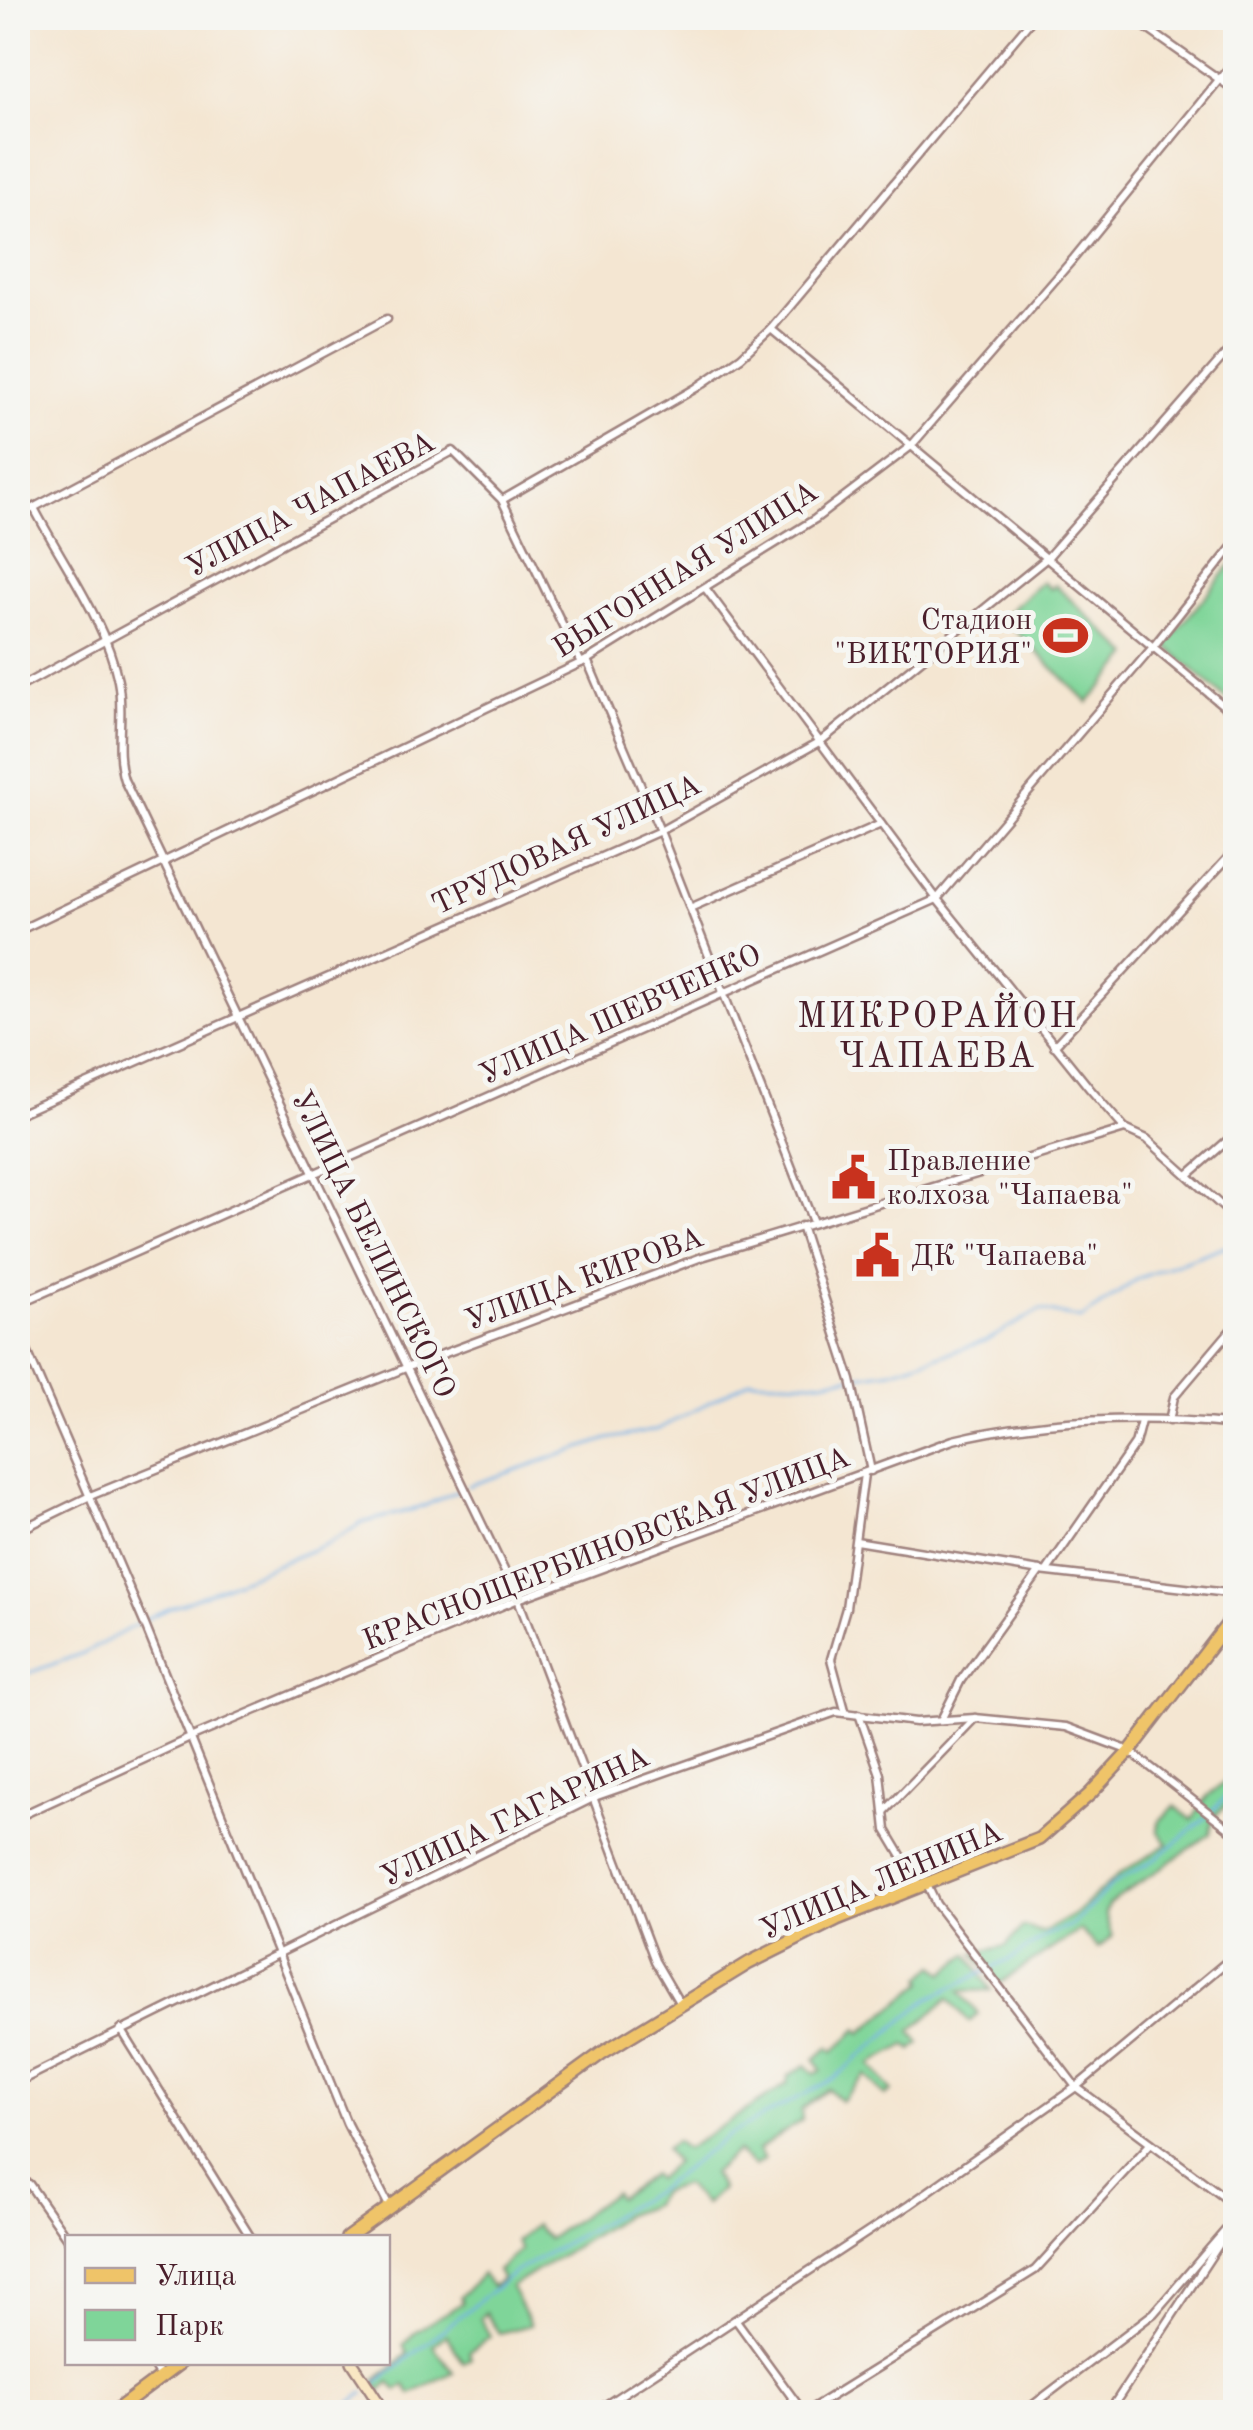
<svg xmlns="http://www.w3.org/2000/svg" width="1253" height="2430" viewBox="0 0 1253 2430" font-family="'Old Standard TT',serif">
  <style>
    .green { fill: #7fd599; stroke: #647a62; stroke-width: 2.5 }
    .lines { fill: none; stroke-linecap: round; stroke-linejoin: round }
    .stream { stroke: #73b0e5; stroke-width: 2.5 }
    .street-casing { stroke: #9f827e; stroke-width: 11 }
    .secondary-casing { stroke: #9f827e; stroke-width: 14 }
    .primary-casing { stroke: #9f827e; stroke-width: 16 }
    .street { stroke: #fff; stroke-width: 6 }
    .secondary { stroke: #f9e7c3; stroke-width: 9 }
    .primary { stroke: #efc469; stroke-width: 11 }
    .labels { text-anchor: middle; stroke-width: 10; stroke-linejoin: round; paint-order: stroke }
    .street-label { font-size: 30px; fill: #4a1f2b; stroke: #f6f6f2 }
    .poi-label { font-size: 30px; fill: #4a1f2b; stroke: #f6f6f2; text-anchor: start }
    .quarter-label { font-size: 35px; letter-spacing: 2.5px; fill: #4a1f2b; stroke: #f6f6f2 }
  </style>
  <rect width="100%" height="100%" fill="#f6f6f2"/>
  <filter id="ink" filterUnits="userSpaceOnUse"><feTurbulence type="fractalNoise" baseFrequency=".01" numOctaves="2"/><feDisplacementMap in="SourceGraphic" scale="20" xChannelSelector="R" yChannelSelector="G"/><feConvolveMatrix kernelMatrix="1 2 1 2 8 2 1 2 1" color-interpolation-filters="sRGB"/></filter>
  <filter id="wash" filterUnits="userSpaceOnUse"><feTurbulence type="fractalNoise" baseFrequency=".0048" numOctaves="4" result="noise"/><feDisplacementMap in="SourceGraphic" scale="40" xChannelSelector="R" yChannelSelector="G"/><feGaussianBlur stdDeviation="2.25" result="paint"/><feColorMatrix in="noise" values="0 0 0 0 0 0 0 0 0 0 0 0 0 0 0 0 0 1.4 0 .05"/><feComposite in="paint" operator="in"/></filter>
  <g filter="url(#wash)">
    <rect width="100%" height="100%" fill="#f4e6d2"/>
    <g class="green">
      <path d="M1235 560V707L1165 645Z"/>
      <path d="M1042 582 1051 589 1055 585 1130 655 1088 703 1002 617Z"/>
      <path d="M1235 1772V1796L1213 1818 1210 1834 1108 1905 1105 1913 1112 1937 1098 1948 1080 1930 997 1985 974 1953 1006 1946 1023 1927 1043 1932 1075 1914 1119 1874 1168 1844 1158 1831 1159 1821 1175 1806 1192 1820 1206 1798Z"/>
      <path d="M968 1954 991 1990 960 1991 978 2014 969 2022 949 1998 911 2031 920 2043 912 2050 906 2045 871 2064 892 2091 885 2096 866 2075 841 2101 828 2089 801 2110 802 2120 758 2150 764 2160 754 2166 737 2151 712 2174 721 2189 704 2205 685 2185 661 2192 653 2205 623 2216 511 2287 530 2325 499 2333 485 2313 480 2318 490 2336 469 2352 471 2358 464 2363 446 2335 433 2345 453 2372 411 2394 405 2385 397 2391 390 2382 380 2391 375 2381 407 2354 403 2345 416 2331 462 2303 460 2297 482 2274 492 2286 502 2279 497 2271 520 2250 515 2242 535 2225 548 2239 614 2192 618 2198 652 2175 656 2179 675 2162 665 2149 675 2141 686 2149 787 2084 788 2076 806 2065 815 2074 822 2070 815 2059 829 2047 833 2052 858 2029 861 2033 924 1982 922 1977 936 1965 944 1973Z"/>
    </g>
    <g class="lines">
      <g class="stream">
        <path d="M468 1486 608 1439 657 1430 750 1380 814 1382 892 1371 988 1340 1040 1310 1081 1319 1139 1278 1236 1242"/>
        <path d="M18 1677 86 1652 154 1615 329 1543 362 1523 422 1507 461 1489"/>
        <path d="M1212 1811 1236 1787"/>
        <path d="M373 2386 515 2272 657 2190 729 2135 835 2078 928 1999 1015 1957 1048 1934 1070 1927 1113 1884 1157 1858 1207 1817"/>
        <path d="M338 2412 364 2393"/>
      </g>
    </g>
  </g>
  <g filter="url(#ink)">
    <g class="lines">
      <defs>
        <g id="street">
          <path d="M1132 18 1236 91"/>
          <path d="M771 329 1236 716"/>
          <path d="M502 500 581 663"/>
          <path d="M34 508C62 562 106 621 118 681 125 714 114 748 124 780L518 1599 655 1961 680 2004"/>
          <path d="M18 516 387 319"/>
          <path d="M706 589 937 899 1090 1089 1125 1129 1147 1139 1236 1219"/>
          <path d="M587 660 660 831 813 1222"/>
          <path d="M18 688 453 451 502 500 696 388 741 357 771 329 1033 18"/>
          <path d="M690 908 881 824"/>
          <path d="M18 931 587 660 815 519 911 446 1074 258 1236 59"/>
          <path d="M1054 1046 1236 849"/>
          <path d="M18 1114 660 831 821 741 1047 558 1236 342"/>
          <path d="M1188 1175 1236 1133"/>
          <path d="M801 1226 851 1380 871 1471"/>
          <path d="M18 1304 937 899 1153 647 1236 542"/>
          <path d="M18 1330 145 1625 347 2124 389 2206"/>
          <path d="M1169 1421 1174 1397 1236 1324"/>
          <path d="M18 1531 90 1496 408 1367 702 1257 1125 1129"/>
          <path d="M856 1541 1040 1571 1236 1594"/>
          <path d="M1048 1569 1135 1444 1141 1421"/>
          <path d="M845 1710 831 1659 846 1608 864 1474"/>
          <path d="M859 1714 880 1774 886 1830 920 1887"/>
          <path d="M941 1720 961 1680 1040 1571"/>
          <path d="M884 1812 975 1718"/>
          <path d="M18 1817 190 1738 518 1599 953 1440C1043 1418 1143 1415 1236 1425"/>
          <path d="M927 1885 936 1904 1076 2087 1236 2206"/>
          <path d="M121 2029 251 2238"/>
          <path d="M18 2082 597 1796 836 1712 916 1722 975 1718 1066 1727 1130 1751 1236 1834"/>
          <path d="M18 2190 29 2184 68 2240"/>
          <path d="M736 2320 803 2412"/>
          <path d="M151 2362 160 2377"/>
          <path d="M595 2412 909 2205 1076 2087 1236 1954"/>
          <path d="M806 2412 1035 2270 1151 2143"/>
          <path d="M1024 2412 1154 2313 1236 2218"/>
          <path d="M1109 2412 1229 2229"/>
        </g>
        <path id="secondary" d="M352 2362 385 2412"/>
        <g id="primary">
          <path d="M347 2238 602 2053 749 1963 837 1919 1039 1839 1090 1794 1130 1751 1236 1613"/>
          <path d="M114 2412 181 2362"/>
        </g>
      </defs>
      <use href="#street" class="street-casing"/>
      <use href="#secondary" class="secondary-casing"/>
      <use href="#primary" class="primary-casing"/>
      <use href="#street" class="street"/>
      <use href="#secondary" class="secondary"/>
      <use href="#primary" class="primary"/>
    </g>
  </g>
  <defs>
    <symbol id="stadium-bare" viewBox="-9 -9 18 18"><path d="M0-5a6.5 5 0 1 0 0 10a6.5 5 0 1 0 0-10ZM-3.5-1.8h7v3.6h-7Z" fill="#c8321e" stroke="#f6f6f2" stroke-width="2.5" paint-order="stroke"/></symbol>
    <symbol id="civic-bare" viewBox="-9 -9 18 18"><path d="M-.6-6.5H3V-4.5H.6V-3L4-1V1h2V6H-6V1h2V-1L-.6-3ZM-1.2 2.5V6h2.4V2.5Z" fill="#c8321e" stroke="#f6f6f2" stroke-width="2.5" paint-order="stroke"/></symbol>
  </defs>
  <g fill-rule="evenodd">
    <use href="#stadium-bare" x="1034" y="604" width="63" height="63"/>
    <use href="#civic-bare" x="822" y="1146" width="63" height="63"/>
    <use href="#civic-bare" x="846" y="1224" width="63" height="63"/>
  </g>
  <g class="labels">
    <g class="street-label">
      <text transform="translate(310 504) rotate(-28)" y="10">УЛИЦА ЧАПАЕВА</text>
      <text transform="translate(685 569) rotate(-32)" y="10">ВЫГОННАЯ УЛИЦА</text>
      <text transform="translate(566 844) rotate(-25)" y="10">ТРУДОВАЯ УЛИЦА</text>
      <text transform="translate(620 1014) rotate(-24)" y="10">УЛИЦА ШЕВЧЕНКО</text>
      <text transform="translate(374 1244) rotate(64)" y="10">УЛИЦА БЕЛИНСКОГО</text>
      <text transform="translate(584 1278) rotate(-20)" y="10">УЛИЦА КИРОВА</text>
      <text transform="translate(606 1548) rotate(-21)" y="10">КРАСНОЩЕРБИНОВСКАЯ УЛИЦА</text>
      <text transform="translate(515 1816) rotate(-25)" y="10">УЛИЦА ГАГАРИНА</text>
      <text transform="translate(881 1880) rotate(-23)" y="10">УЛИЦА ЛЕНИНА</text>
    </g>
    <g class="poi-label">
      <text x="1032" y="629" text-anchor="end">Стадион<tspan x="1032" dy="34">"ВИКТОРИЯ"</tspan></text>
      <text x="887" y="1170">Правление<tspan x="887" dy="34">колхоза "Чапаева"</tspan></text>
      <text x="911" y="1265">ДК "Чапаева"</text>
    </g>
    <g class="quarter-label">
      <text x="938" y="1027">МИКРОРАЙОН<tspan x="938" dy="40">ЧАПАЕВА</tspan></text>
    </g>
  </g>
  <rect width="1253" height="2430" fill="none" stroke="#f6f6f2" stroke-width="60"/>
  <rect x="65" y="2235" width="325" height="130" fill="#f6f6f2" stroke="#b1a0a2" stroke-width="2.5"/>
  <rect x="85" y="2268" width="50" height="15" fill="#efc469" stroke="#b1a0a2" stroke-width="2.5"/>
  <text x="155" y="2285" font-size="30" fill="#4a1f2b">Улица</text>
  <rect x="85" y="2310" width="50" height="30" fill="#7fd599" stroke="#b1a0a2" stroke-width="2.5"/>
  <text x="155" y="2335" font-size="30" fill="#4a1f2b">Парк</text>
</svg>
